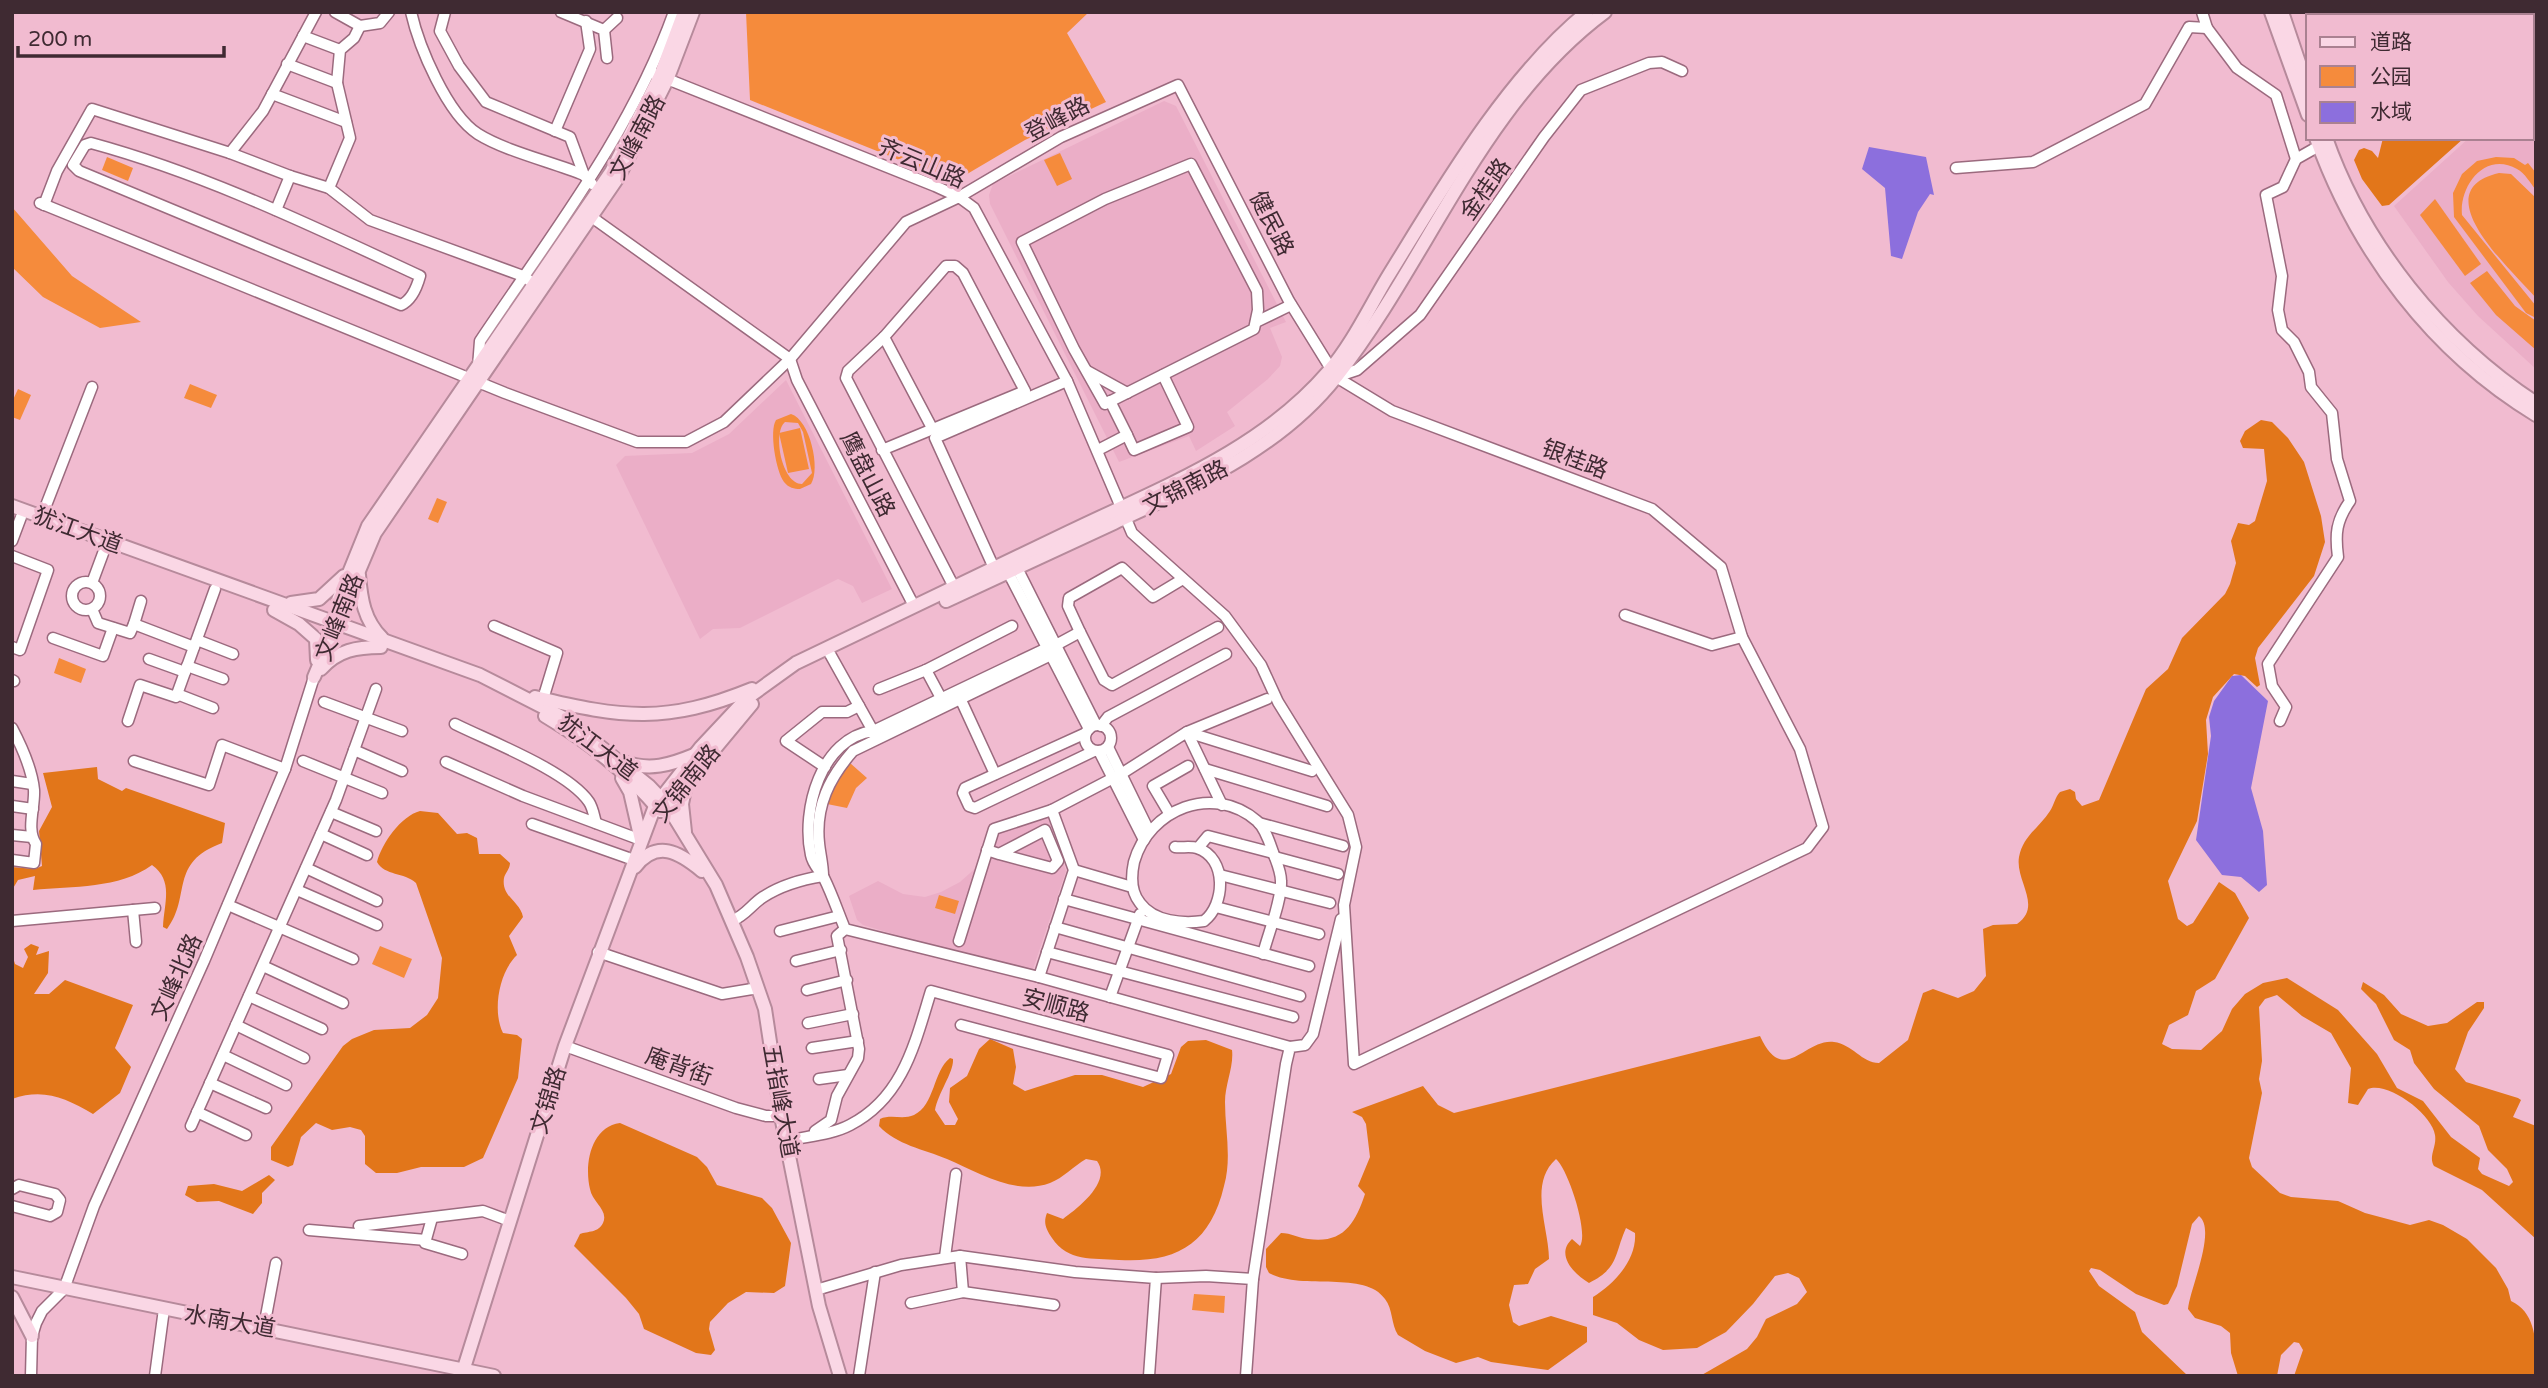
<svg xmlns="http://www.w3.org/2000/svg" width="2548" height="1388" viewBox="0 0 2548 1388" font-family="'Varela Round','Noto Sans SC',sans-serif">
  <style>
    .built { fill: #ebaec7 }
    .green { fill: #f58b3c; fill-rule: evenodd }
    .forest { fill: #e2761a }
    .water { fill: #8c6fdd }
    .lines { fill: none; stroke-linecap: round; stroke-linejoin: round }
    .minor-casing { stroke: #9b6a7e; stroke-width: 13 }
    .major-casing { stroke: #b68a9b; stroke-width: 16 }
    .minor { stroke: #fff; stroke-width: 10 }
    .major { stroke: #fad7e5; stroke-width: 12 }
    .labels { text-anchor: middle; stroke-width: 6; stroke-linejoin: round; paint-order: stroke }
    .street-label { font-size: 23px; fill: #3f2a32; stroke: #f1bbd0 }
  </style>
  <rect width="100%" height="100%" fill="#f1bbd0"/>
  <g class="built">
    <path d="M2536 44V369L2478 316 2448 282 2394 206 2469 138H2532V50Z"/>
    <path d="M1164 101 1176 106 1286 322 1270 328 1282 357 1280 366 1268 379 1227 412 1235 426 1196 451 1189 436 1119 462 990 204 989 195 993 184Z"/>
    <path d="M786 380 892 589 862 603 853 586 838 579 740 628 713 629 700 639 616 465 625 456 692 453 729 434Z"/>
    <path d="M1049 818 1066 871 1032 972 917 941 863 925 857 920 849 896 878 881 903 894 925 897 941 892 960 882 978 866 988 836Z"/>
  </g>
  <g class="green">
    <path d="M746 12H1089L1067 33 1106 102 1025 140 962 177 944 178 750 100Z"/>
    <path d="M1060 153 1072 179 1057 186 1044 160Z"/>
    <path d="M107 157 133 168 128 181 102 170Z"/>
    <path d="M2496 157 2514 158 2525 165 2528 163 2536 173V190C2530 183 2525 173 2517 169 2485 151 2459 186 2462 215L2536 306V318L2526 313 2454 217 2453 193 2462 174 2477 161Z"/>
    <path d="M2499 173 2511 174 2536 198V298C2512 270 2422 191 2499 173Z"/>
    <path d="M2435 199 2481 264 2465 276 2420 215Z"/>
    <path d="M12 207 72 276 141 322 100 328 43 297 12 267Z"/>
    <path d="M2487 271 2515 306 2536 321V350L2496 315 2470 283Z"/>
    <path d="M190 384 217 395 211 408 184 398Z"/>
    <path d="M18 389 31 395 20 420 12 417V402Z"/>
    <path d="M791 414C810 420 821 469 811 484L800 489C794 489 789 488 784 482 776 471 769 431 776 420ZM785 422 798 423 803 432 812 473 802 484C782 484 772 433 785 422Z"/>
    <path d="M800 428 809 469 788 473 779 433Z"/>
    <path d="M437 498 447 502 438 523 428 519Z"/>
    <path d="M59 658 86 669 81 683 54 673Z"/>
    <path d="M850 763 867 778 856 788 847 808 827 804 834 784Z"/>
    <path d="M939 895 959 901 955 914 935 908Z"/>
    <path d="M380 946 412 959 404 978 372 964Z"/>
    <path d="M1194 1294 1225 1296 1224 1313 1192 1310Z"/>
  </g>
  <g class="forest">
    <path d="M2383 138H2464L2389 205 2382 206 2362 179 2354 160 2359 150 2364 148 2372 151 2378 158Z"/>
    <path d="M2261 420 2272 422 2288 438 2304 462 2321 516 2325 542 2314 576 2258 648 2255 658 2260 685 2257 687 2245 676 2234 674 2213 697 2206 720 2208 754 2197 821 2168 881 2178 919 2187 926 2193 923 2219 882 2235 893 2249 918 2215 979 2196 991 2188 1015 2169 1025 2162 1044 2172 1049 2201 1050 2222 1031 2232 1009 2245 994 2263 983 2287 978 2338 1010 2377 1054 2397 1088 2423 1101 2451 1137 2480 1158 2478 1169 2482 1174 2509 1186 2513 1182 2507 1169 2488 1150 2479 1126 2434 1089 2414 1063 2410 1050 2394 1040 2376 1004 2361 989 2363 982 2384 995 2401 1014 2428 1026 2447 1023 2477 1002H2484V1008L2468 1032 2455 1069 2466 1082 2518 1098 2521 1100 2513 1117 2536 1126V1239L2482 1190 2434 1166C2428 1156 2437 1147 2435 1135 2432 1114 2388 1081 2368 1089L2358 1105 2348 1103 2351 1068 2331 1033 2302 1016 2277 995 2265 999 2259 1007 2262 1061 2259 1079 2262 1093 2249 1158 2252 1167 2280 1193 2291 1197 2338 1201 2365 1213 2410 1225 2429 1220 2443 1225 2467 1239 2496 1268 2508 1289 2511 1301C2539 1314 2536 1349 2536 1376H2294L2303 1350 2299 1343 2294 1342 2281 1355 2277 1376H2238L2231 1353 2230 1333 2221 1326 2195 1318 2188 1309C2190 1288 2217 1230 2199 1216L2192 1224 2177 1286 2168 1304 2164 1305 2136 1294 2100 1270 2091 1268 2089 1271 2099 1286 2135 1312 2142 1332 2188 1376H1700L1747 1349 1757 1337 1766 1319 1797 1304 1807 1292 1799 1278 1788 1273 1775 1276 1753 1304 1726 1332 1697 1348 1663 1350 1639 1340 1617 1323 1593 1315V1297C1614 1284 1637 1260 1635 1233L1626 1228C1614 1255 1619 1268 1589 1283 1574 1274 1555 1255 1572 1239L1580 1246C1589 1233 1568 1169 1556 1159 1528 1184 1549 1228 1549 1259L1535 1269 1528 1284 1514 1285 1509 1305 1513 1322 1519 1326 1551 1316 1587 1327V1342L1548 1370 1491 1362 1478 1357 1456 1363 1425 1351 1398 1335C1391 1324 1393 1309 1385 1299 1365 1270 1302 1291 1269 1273L1266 1267V1249L1281 1233C1291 1233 1299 1238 1308 1239 1343 1244 1355 1224 1365 1194L1358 1186 1370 1157 1366 1124 1362 1117 1352 1112 1423 1086 1438 1105 1454 1113 1760 1036C1784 1088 1804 1038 1834 1042 1852 1044 1862 1063 1879 1063L1908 1040 1923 993 1933 989 1958 998 1974 991 1986 976 1983 929 1993 925 2017 924C2043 906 2015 881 2019 857 2023 836 2039 828 2050 811 2054 805 2055 797 2060 792L2070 789 2075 792 2076 799 2082 806 2099 800 2146 689 2168 669 2182 638 2225 594 2230 584 2236 563 2231 541 2238 523 2249 525 2255 521 2267 481 2264 449 2243 448 2240 441 2245 431Z"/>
    <path d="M97 767 98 779 122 791 126 788 225 823 222 843C168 863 192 896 167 929L163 927C164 903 174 881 152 865 119 889 73 886 33 890L35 876 18 880 12 890V867L35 869 42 866 39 831 52 807 43 773Z"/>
    <path d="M420 811 438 813 457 834 467 833 477 838 479 854H500L510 863C510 869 505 873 504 878 501 897 520 901 523 917L509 936 517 955C499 972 492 1011 503 1033L517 1035 522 1039 518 1078 483 1158 464 1167H421L397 1173H376L365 1164V1136L361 1130 350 1127 332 1130 316 1123 301 1137 293 1165 288 1167 271 1160V1147L343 1046 352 1039 374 1030 410 1028 427 1015 438 998 442 958 416 883C404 872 385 876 377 862 382 843 401 816 420 811Z"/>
    <path d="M31 944 39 947 36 955 49 951 48 973 34 994H49L65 980 133 1005 115 1048 131 1067 120 1093 93 1114C65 1098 44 1088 12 1099V954L15 964 23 968 28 957 24 949Z"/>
    <path d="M990 1039 1013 1049 1016 1067 1013 1084 1025 1091 1075 1075H1102L1143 1087 1171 1074 1181 1047 1188 1041 1206 1040 1232 1050C1234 1067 1225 1084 1225 1102 1225 1130 1232 1158 1224 1186 1210 1245 1176 1263 1119 1260 1092 1258 1068 1262 1052 1238 1046 1229 1043 1223 1047 1213L1063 1219C1078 1208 1112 1182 1097 1161L1086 1159C1074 1166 1063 1178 1050 1183 1016 1196 977 1172 947 1159 923 1149 897 1145 879 1126L880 1119C891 1114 903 1120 914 1115 935 1105 933 1071 950 1058L953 1059C954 1072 938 1093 935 1110L945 1125H955L958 1119 949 1102 950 1088 967 1076 979 1049Z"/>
    <path d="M620 1123 697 1157 707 1167 717 1185 762 1198 772 1208 791 1243 785 1286 774 1293 746 1292 728 1303 710 1322 709 1329 715 1350 711 1355 696 1353 644 1329 639 1314 626 1298 574 1246 580 1234C588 1231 598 1233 603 1223 609 1210 592 1202 590 1189 584 1164 591 1127 620 1123Z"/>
    <path d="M269 1175 275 1180 262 1193V1203L253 1214 219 1201 197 1202 185 1195 188 1186 214 1184 242 1191Z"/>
  </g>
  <g class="water">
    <path d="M1869 147 1926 157 1934 195 1930 194 1918 212 1902 259 1891 256 1885 188 1862 169Z"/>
    <path d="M2241 675 2268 701 2251 788 2263 831 2267 885 2259 892 2241 877 2222 875 2196 840 2211 736 2209 717 2214 701 2232 676Z"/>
  </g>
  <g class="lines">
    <defs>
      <g id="minor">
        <path d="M411 12C419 47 447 114 478 134 505 151 552 162 584 175"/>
        <path d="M445 12 440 31 459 66 486 102 570 137 584 175 592 184"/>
        <path d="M561 12 604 30 607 58"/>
        <path d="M2334 12 2338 16"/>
        <path d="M360 26 380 23 389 12"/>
        <path d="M2207 28 2237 68 2276 95 2296 159"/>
        <path d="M604 30 617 18"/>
        <path d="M303 36 340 50"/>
        <path d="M287 64 337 83"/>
        <path d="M272 94 346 122"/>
        <path d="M555 131 590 49 586 21"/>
        <path d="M91 143C205 174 312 226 420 276 417 287 412 300 401 305L79 171 73 165 85 145Z"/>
        <path d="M230 153 290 176 276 210"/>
        <path d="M1191 164 1257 291 1258 310 1254 329 1105 404 1074 349 1022 242 1105 199Z"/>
        <path d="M1956 168 2033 162 2145 104 2189 27 2207 28 2202 12"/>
        <path d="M290 176 329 188 370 220 523 276 540 288"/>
        <path d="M329 188 350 138 337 83 340 50 354 38 360 26 335 12"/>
        <path d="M40 203 505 393 637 442H686L724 422 790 359 906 222 959 197 1061 137 1178 85 1289 301 1336 377 1392 411 1652 509 1721 567 1742 637 1800 749 1823 827 1807 848 1354 1064 1344 905 1356 847 1348 815 1278 702 1261 665 1225 616 1132 533 1067 381 974 208 959 197 935 186 652 73"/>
        <path d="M44 205 57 171 92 109 230 153 263 111 316 12"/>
        <path d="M586 213 790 359 797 380 914 606"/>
        <path d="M1256 322 1291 305"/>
        <path d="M884 337 932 428"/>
        <path d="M478 367 480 341C552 233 630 135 674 12"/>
        <path d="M1087 371 1127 393"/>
        <path d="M1336 377 1357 370 1420 315 1544 137 1581 90 1649 63 1662 62 1682 71"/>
        <path d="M1127 435 1134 450 1188 427 1163 375"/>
        <path d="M882 450 1025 391 963 273 955 266H946L884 337 848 371 846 378 954 587"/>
        <path d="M1098 450 1127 435 1110 401"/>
        <path d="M45 508 92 387"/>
        <path d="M12 541 21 517"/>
        <path d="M12 556 48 570 20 650 12 647"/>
        <path d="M994 568 935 438 1067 381"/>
        <path d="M1017 568 1096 725"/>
        <path d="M1008 572 1089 729"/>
        <circle cx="86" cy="596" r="14"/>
        <path d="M92 583 105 548"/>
        <path d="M92 609 98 623 130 633 134 624 194 647"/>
        <path d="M1625 615 1712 645 1742 637"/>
        <path d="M134 624 141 601"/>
        <path d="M494 626 557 653 543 699"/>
        <path d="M1080 632 1068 606 1069 598 1122 568 1153 597 1183 579"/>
        <path d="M53 638 103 656 113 628"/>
        <path d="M197 640 233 654"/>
        <path d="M1056 645 1080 632 1104 680 1112 685 1218 627"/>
        <path d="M830 654 873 731 1047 648"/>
        <path d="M149 659 185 672"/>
        <path d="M187 666 223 679"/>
        <path d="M12 680 14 681"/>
        <path d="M879 689 926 670"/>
        <path d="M177 694 213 708"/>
        <path d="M941 698 926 670 1012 626"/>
        <path d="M960 698 995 774"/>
        <path d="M1267 699 1187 732 1312 771"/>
        <path d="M324 702 402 731"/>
        <path d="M128 721 140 685 176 697 215 589"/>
        <path d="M2280 721 2286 707 2272 686 2268 664 2338 557C2335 534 2336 521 2350 501L2337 459 2332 413 2311 387 2309 372 2294 342 2282 330 2278 310 2282 276 2266 195 2283 187 2296 159 2319 146"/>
        <path d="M455 724C489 741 568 771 589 802 593 808 594 816 596 823"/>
        <circle cx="1098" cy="738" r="13"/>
        <path d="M1101 726 1108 717 1226 654"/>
        <path d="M12 728C22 747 32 769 34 790 35 808 26 829 36 844L34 863 12 860"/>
        <path d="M1086 733 965 788 963 793 969 806 975 808 1094 751"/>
        <path d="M876 737 873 731C821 738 801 810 811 855 813 865 819 869 824 878 832 894 838 912 845 929L1039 977 1074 870 1052 810 1121 774 1187 732 1222 805"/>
        <path d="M1108 747 1149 831"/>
        <path d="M354 750 402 771"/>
        <path d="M1099 751 1144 840"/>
        <path d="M134 761 209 785 222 745 285 769"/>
        <path d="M303 761 382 793"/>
        <path d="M446 762 523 796 641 840"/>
        <path d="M825 767 786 741 822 712H847L859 706"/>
        <path d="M1205 769 1327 806"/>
        <path d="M12 781 32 784"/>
        <path d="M12 806 33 809"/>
        <path d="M331 812 376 831"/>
        <path d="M1169 813 1153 786 1188 766"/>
        <path d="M1259 823 1343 846"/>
        <path d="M532 824 634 860"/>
        <path d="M321 834 367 855"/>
        <path d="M12 835 32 837"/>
        <path d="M1175 847C1181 848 1191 846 1197 848 1228 858 1225 905 1204 921 1183 924 1154 922 1140 903 1130 891 1131 876 1134 862 1149 809 1213 783 1257 821 1266 829 1270 844 1274 855 1277 863 1281 872 1281 881 1282 900 1268 934 1263 954"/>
        <path d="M1198 848 1208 836 1273 853"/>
        <path d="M987 850 999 854 1045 830 1058 861 1052 868 999 854"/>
        <path d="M1275 857 1338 874"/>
        <path d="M306 868 377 901"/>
        <path d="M1074 870 1132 887"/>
        <path d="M1220 875 1330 903"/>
        <path d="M823 876C823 864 820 854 819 843 815 806 830 777 853 751L1051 655"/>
        <path d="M297 890 377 925"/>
        <path d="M1064 899 1309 966"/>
        <path d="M228 905 353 959"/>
        <path d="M1216 907 1319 934"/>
        <path d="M133 910 136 942"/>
        <path d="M12 921 155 908"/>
        <path d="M732 921C747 914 751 905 763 897 780 886 804 879 823 876"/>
        <path d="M1055 927 1300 996"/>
        <path d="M780 931 839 916"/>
        <path d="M959 941 994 829 1052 810"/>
        <path d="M598 952 722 994 758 988"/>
        <path d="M1047 952 1293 1017"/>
        <path d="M796 961 841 950"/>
        <path d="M263 966 343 1003"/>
        <path d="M1039 977 1290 1047"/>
        <path d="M807 990 847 980"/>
        <path d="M249 996 322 1029"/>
        <path d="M1110 997 1140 914"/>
        <path d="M808 1023 853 1014"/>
        <path d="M236 1025 304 1058"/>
        <path d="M565 1046 736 1108 766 1116H781"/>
        <path d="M812 1048 858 1041"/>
        <path d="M223 1055 286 1085"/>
        <path d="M819 1079 848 1075"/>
        <path d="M210 1083 266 1108"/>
        <path d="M197 1112 246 1135"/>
        <path d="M191 1126 336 800 376 689"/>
        <path d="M815 1131 831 1120 837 1096 858 1058 859 1049 837 936 845 929"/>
        <path d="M786 1141C807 1136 831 1135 850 1125 903 1098 915 1043 931 991L1168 1055 1161 1078 961 1025"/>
        <path d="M12 1189 19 1185 55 1194 60 1200 57 1212 50 1216 12 1206"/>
        <path d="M432 1218 425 1243 462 1254"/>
        <path d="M359 1226 483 1211 510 1221"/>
        <path d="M309 1230 426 1240"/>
        <path d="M960 1256 963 1292"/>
        <path d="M945 1257 956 1174"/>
        <path d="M1156 1278 1206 1276 1253 1279 1246 1376"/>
        <path d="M1253 1279 1286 1064 1290 1047 1305 1045 1313 1034 1341 919"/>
        <path d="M816 1290 901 1265 960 1256 1075 1272 1156 1278 1149 1376"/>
        <path d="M911 1303 963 1292 1054 1305"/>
        <path d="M264 1327 276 1263"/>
        <path d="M31 1376 32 1336 36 1323 42 1311 64 1289 94 1206 204 961 285 769 314 677"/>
        <path d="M155 1376 164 1309"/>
        <path d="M859 1376 875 1272"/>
      </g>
      <g id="major">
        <path d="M2271 12 2308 115"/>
        <path d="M2282 12 2308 89"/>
        <path d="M2316 138C2357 252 2432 352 2536 415"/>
        <path d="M2326 138C2364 246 2441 340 2536 403"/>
        <path d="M12 506 480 675 566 719 649 786 667 805 716 885 747 957 765 1009 782 1121 819 1306 840 1376"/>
        <path d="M359 575C361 599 364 620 382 638"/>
        <path d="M338 600 368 526 611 172 660 76 684 12"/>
        <path d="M946 601C1002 575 1058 549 1114 523 1195 485 1280 449 1337 376 1429 259 1481 104 1605 12"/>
        <path d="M291 603 319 599 344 576"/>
        <path d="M274 610 299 624 316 639 317 660"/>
        <path d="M321 669C338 650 357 647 381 647"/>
        <path d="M314 677 375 533 619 176 667 80 693 12"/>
        <path d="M535 697C623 718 666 724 752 689"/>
        <path d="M545 716C587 741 629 774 660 811"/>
        <path d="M624 762C650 771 670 765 694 755"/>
        <path d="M622 778 630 792 641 840"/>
        <path d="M663 811 752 704"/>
        <path d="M685 832 682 804 686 784"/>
        <path d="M635 867C657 839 679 852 702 871"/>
        <path d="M12 1277 494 1376"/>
        <path d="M12 1297 32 1336"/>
        <path d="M464 1368 565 1046 655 806 701 747 746 699 796 663C887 619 978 576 1069 532 1160 488 1260 451 1328 372 1352 344 1368 310 1387 278 1442 189 1506 78 1587 12"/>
      </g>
    </defs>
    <use href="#minor" class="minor-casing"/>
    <use href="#major" class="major-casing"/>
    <use href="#minor" class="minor"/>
    <use href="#major" class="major"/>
  </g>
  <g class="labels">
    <g class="street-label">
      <text transform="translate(1057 119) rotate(-28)" y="8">登峰路</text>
      <text transform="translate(637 137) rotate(-62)" y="8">文峰南路</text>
      <text transform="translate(922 163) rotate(23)" y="8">齐云山路</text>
      <text transform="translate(1485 189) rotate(-55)" y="8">金桂路</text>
      <text transform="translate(1272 223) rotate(63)" y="8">健民路</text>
      <text transform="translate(1575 459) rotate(21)" y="8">银桂路</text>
      <text transform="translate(868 474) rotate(63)" y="8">鹰盘山路</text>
      <text transform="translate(1185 487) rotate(-27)" y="8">文锦南路</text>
      <text transform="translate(78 530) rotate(20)" y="8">犹江大道</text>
      <text transform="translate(339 617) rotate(-68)" y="8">文峰南路</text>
      <text transform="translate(598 747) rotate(37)" y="8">犹江大道</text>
      <text transform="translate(686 783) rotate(-51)" y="8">文锦南路</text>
      <text transform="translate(176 977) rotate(-66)" y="8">文峰北路</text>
      <text transform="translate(1056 1005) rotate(15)" y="8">安顺路</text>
      <text transform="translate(679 1066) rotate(20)" y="8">庵背街</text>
      <text transform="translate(548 1100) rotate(-73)" y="8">文锦路</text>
      <text transform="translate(781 1101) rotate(80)" y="8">五指峰大道</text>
      <text transform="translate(230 1321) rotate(10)" y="8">水南大道</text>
    </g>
  </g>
  <rect width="2548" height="1388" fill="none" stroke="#3f2a32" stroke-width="28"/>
  <rect x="2306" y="14" width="228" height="126" fill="#f1bbd0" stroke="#aa8191" stroke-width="2"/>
  <rect x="2320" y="37" width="35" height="10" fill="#fad7e5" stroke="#aa8191" stroke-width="2"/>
  <text x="2370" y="49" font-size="21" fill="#3f2a32">道路</text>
  <rect x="2320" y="66" width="35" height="21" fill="#f58b3c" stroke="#aa8191" stroke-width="2"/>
  <text x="2370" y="84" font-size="21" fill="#3f2a32">公园</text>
  <rect x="2320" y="102" width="35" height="21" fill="#8c6fdd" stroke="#aa8191" stroke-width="2"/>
  <text x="2370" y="119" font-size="21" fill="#3f2a32">水域</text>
  <path d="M18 46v10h206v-10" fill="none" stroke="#3f2a32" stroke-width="3.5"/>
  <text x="28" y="46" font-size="21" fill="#3f2a32" stroke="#f1bbd0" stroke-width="5" paint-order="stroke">200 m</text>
</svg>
